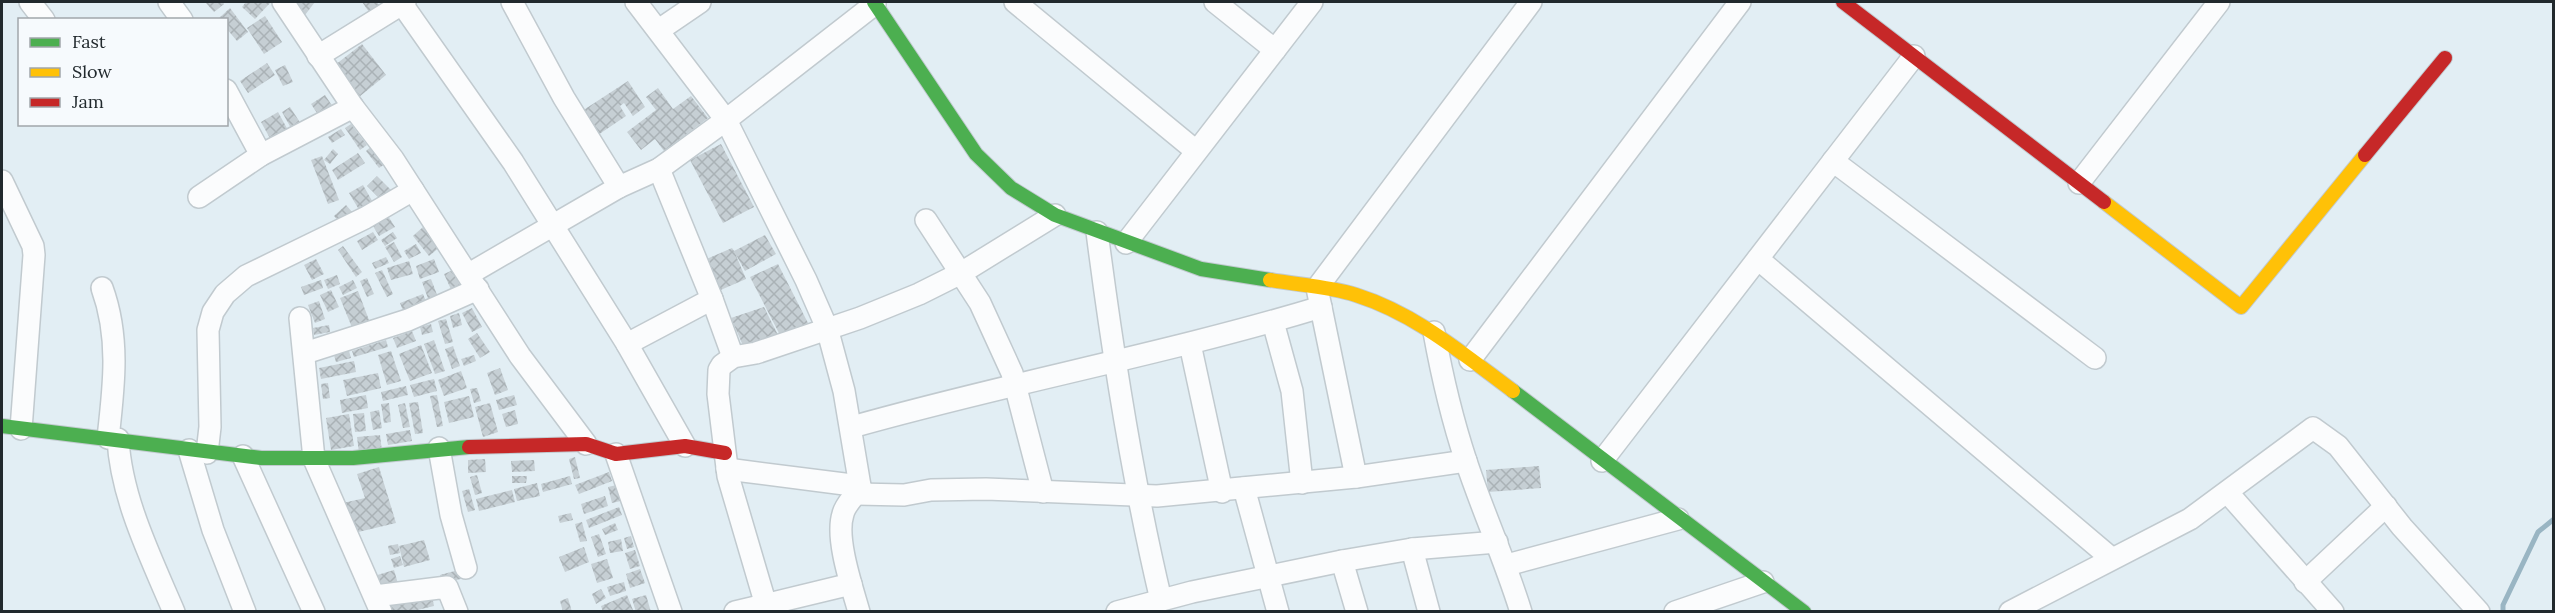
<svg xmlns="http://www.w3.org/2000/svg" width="2555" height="613" viewBox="0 0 2555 613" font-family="Lora,serif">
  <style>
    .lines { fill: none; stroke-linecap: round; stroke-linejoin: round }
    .stream { stroke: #99b5c3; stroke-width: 5 }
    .building { fill: url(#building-cross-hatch) }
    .street-casing { stroke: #c1cacf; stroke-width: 24 }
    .fast-casing { stroke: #c1cacf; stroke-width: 16 }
    .slow-casing { stroke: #c1cacf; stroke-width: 16 }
    .jam-casing { stroke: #c1cacf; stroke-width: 16 }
    .street { stroke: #fbfcfd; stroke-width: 21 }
    .fast { stroke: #4caf50; stroke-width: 14 }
    .slow { stroke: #ffc107; stroke-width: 14 }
    .jam { stroke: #c62828; stroke-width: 14 }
  </style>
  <defs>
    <pattern id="building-cross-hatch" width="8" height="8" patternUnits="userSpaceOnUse" patternTransform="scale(1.5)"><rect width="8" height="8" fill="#c6cfd4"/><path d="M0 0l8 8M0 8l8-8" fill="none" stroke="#aab2b6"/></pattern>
  </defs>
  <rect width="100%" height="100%" fill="#e2eef4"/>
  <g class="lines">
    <path class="stream" d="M2503 612V605L2538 532 2554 519"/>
  </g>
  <g class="building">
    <path d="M205 2H222L224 4 214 12Z"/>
    <path d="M246 2H271L255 19 242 7Z"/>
    <path d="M295 2H315L305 15Z"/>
    <path d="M362 2H377L380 6 385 2H397L374 19Z"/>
    <path d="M230 8 248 32 237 41 226 28V20L219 18Z"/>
    <path d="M265 16 282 42 264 54 247 28Z"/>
    <path d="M362 44 386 75 359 97 335 65Z"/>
    <path d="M267 63 275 75 248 93 240 81Z"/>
    <path d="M285 65 293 82 283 86 275 70Z"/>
    <path d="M628 81 645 107 633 116 624 103 620 106 626 116 595 137 579 113Z"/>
    <path d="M658 88 673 109 691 96 708 118 664 151 655 139 641 150 627 132 656 110 646 97Z"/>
    <path d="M325 95 337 113 323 122 311 104Z"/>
    <path d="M290 107 301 124 292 130 282 112Z"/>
    <path d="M278 112 289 132 272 142 261 122Z"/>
    <path d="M351 124 367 145 360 150 345 128Z"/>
    <path d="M341 129 345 135 332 143 328 137Z"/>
    <path d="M721 144 754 207 723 223 690 160Z"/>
    <path d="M372 146 385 164 379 168 366 151Z"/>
    <path d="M333 149 338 154 330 164 324 160Z"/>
    <path d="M358 153 365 163 338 180 332 170Z"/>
    <path d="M322 156 339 200 328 204 311 160Z"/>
    <path d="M377 176 391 190 381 200 367 186Z"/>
    <path d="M363 185 375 206 361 213 349 193Z"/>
    <path d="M346 205 353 213 341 224 334 216Z"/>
    <path d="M388 216 395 227 379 236 373 226Z"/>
    <path d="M423 227 440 247 429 256 413 236Z"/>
    <path d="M373 232 378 240 362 250 357 241Z"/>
    <path d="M393 232 397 238 385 246 381 240Z"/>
    <path d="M765 235 776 254 745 271 735 253 746 279 716 292 702 261 732 248 734 251Z"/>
    <path d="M394 242 402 257 394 262 385 247Z"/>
    <path d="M416 244 421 253 409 259 404 251Z"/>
    <path d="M343 246 362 272 356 277 338 250Z"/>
    <path d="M386 257 389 263 375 269 372 263Z"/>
    <path d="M316 259 324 274 312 280 304 265Z"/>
    <path d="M434 259 439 272 420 279 416 266Z"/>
    <path d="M409 261 413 274 391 280 387 268Z"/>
    <path d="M778 264 808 323 781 337 750 277Z"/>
    <path d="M382 270 393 294 387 297 375 273Z"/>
    <path d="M453 270 463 292 454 296 444 274Z"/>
    <path d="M337 275 340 284 328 289 324 280Z"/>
    <path d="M367 278 374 294 367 297 360 281Z"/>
    <path d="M431 279 439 300 430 304 422 282Z"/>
    <path d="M321 280 323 288 304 295 301 287Z"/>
    <path d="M353 280 357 288 343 295 339 287Z"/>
    <path d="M331 290 339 307 328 312 320 295Z"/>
    <path d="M358 291 372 328 355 335 340 298Z"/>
    <path d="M423 294 427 304 404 313 400 303Z"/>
    <path d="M319 301 325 319 315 323 308 305Z"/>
    <path d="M764 307 780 339 744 348 731 318Z"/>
    <path d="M472 308 482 327 472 332 462 313Z"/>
    <path d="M459 313 462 325 453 328 450 316Z"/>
    <path d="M446 319 453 342 445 344 438 321Z"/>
    <path d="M431 324 433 332 422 335 420 327Z"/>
    <path d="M329 325 330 332 314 335 313 328Z"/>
    <path d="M412 331 416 341 397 348 393 338Z"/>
    <path d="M477 333 490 352 480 358 468 339Z"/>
    <path d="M386 340 388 347 354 357 352 351Z"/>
    <path d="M434 340 445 371 435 374 424 344Z"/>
    <path d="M421 345 432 373 410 381 399 354Z"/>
    <path d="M453 346 460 366 452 369 445 349Z"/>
    <path d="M349 351 351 358 336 362 334 355Z"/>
    <path d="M391 351 401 381 387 385 378 355Z"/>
    <path d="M474 355 476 361 464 366 461 359Z"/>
    <path d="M354 361 356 372 321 379 319 368Z"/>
    <path d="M500 368 508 390 495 395 487 373Z"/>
    <path d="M461 371 467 388 444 396 438 380Z"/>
    <path d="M378 373 381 388 347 396 343 380Z"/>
    <path d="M434 379 437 391 414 397 410 385Z"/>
    <path d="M328 383 330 398 323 399 321 384Z"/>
    <path d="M406 386 408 395 383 401 381 392Z"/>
    <path d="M477 388 481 401 474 403 470 389Z"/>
    <path d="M366 395 368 408 342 413 340 400Z"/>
    <path d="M437 395 443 426 437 427 430 396Z"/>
    <path d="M514 395 517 405 499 410 496 400Z"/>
    <path d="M469 396 474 417 449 423 444 402Z"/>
    <path d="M418 402 423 433 415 434 409 403Z"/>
    <path d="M389 403 391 422 384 423 381 404Z"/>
    <path d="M405 403 410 427 403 428 398 405Z"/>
    <path d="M490 403 498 432 483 437 475 407Z"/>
    <path d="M379 410 382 428 373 430 370 412Z"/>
    <path d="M515 410 518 424 506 427 502 414Z"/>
    <path d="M364 413 366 431 355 432 353 414Z"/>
    <path d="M349 414 354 446 331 450 326 418Z"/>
    <path d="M410 430 412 441 388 445 386 434Z"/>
    <path d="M380 435 382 451 359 453 357 437Z"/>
    <path d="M575 457 580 478 574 479 569 459Z"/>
    <path d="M485 459 486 472 468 473V460Z"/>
    <path d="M534 460 535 471 512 472 511 461Z"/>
    <path d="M1539 466 1541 488 1488 492 1486 470Z"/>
    <path d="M379 467 396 523 350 534 343 503 365 498 357 474Z"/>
    <path d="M609 472 612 481 579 494 575 485Z"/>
    <path d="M477 475 482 493 475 495 470 477Z"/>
    <path d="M512 476H527L526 483H512Z"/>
    <path d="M570 476 572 484 543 492 541 484Z"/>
    <path d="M537 483 540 496 517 501 514 489Z"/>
    <path d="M621 484 625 500 612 503 608 487Z"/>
    <path d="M469 489 475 510 468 512 462 491Z"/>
    <path d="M512 490 515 502 479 511 476 499Z"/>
    <path d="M605 496 608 506 584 514 581 504Z"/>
    <path d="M619 507 622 515 589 528 586 520Z"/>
    <path d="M571 513 573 520 560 523 558 516Z"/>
    <path d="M582 522 587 541 580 542 575 524Z"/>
    <path d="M615 523 618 530 605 535 602 529Z"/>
    <path d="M599 534 606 554 598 557 591 537Z"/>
    <path d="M631 536 634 547 627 549 624 538Z"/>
    <path d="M621 539 623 551 610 553 608 542Z"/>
    <path d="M424 540 430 560 404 567 399 546Z"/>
    <path d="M398 544 400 553 390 555 388 546Z"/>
    <path d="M584 547 589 562 565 572 559 557Z"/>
    <path d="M635 550 640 566 630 569 625 553Z"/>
    <path d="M400 556 403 565 394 568 391 559Z"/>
    <path d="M607 559 613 578 597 583 591 564Z"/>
    <path d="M462 569 464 578 442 584 440 575Z"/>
    <path d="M640 569 645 583 630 588 626 574Z"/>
    <path d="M394 570 399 587 378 593 374 576Z"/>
    <path d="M624 582 626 591 610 596 607 587Z"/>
    <path d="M601 589 606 598 596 604 592 594Z"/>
    <path d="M627 595 633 610 603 612 601 606Z"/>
    <path d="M646 595 651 612H636L632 599Z"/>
    <path d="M432 596 434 606 409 612H391L390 606Z"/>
    <path d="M568 598 572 612H563L560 601Z"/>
  </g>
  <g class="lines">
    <defs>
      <g id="street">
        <path d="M30 2 44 20"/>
        <path d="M169 2 182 20"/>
        <path d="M283 2 353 107 393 159 520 356 586 444"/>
        <path d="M512 2 564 98 619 187"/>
        <path d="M636 2 726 120 806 280 827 328 844 391 860 486C856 496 845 504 843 514 835 538 852 587 859 612"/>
        <path d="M1015 2 1196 151"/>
        <path d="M1215 2 1275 50"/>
        <path d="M402 4 513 162 627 344 685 446"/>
        <path d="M659 30 700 2"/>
        <path d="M318 56 405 2"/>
        <path d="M226 90 261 155"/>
        <path d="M1833 161 2095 358"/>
        <path d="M659 169 712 299 733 357"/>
        <path d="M2 181 33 246 34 255 21 429"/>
        <path d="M2079 183 2219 2"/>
        <path d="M199 197 261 155 353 107"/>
        <path d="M926 220 980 303 1012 373 1043 492"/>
        <path d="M1097 232C1113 356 1132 478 1161 600"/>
        <path d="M1126 243 1312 2"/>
        <path d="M1758 259 2111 558"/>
        <path d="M469 274 619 187 659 169 726 120 875 4"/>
        <path d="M102 288C120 337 114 386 108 438"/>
        <path d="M300 318 314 459 381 612"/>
        <path d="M1273 322 1292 391 1302 483"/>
        <path d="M1434 332C1442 376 1452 419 1466 461 1483 512 1505 560 1521 612"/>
        <path d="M627 344 712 299"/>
        <path d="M1190 344 1222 492"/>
        <path d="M305 353 408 320 478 289"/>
        <path d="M1470 360 1740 2"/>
        <path d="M852 427C1007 383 1166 354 1321 307"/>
        <path d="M118 439C121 498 151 558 174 612"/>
        <path d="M439 448 451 515 466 568"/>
        <path d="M189 450 213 530 245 612"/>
        <path d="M207 453 210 427 208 330 213 312 225 294 246 276 365 218 413 190"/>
        <path d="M616 454 671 612"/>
        <path d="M243 456 314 612"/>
        <path d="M1602 461 1914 56"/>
        <path d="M727 469 860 486"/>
        <path d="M1356 477 1317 288 1531 2"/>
        <path d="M1244 488 1278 612"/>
        <path d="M2228 493 2333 612"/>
        <path d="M857 494 904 495 931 490 986 489 1157 496 1356 477 1466 461"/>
        <path d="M1412 549 1429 612"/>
        <path d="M1342 561 1357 612"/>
        <path d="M1507 565 1678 519"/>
        <path d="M2305 582 2386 506"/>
        <path d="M375 596 447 587 457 612"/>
        <path d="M735 612 851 584"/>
        <path d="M768 612 728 476 718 394 719 370 722 365 733 357 756 353 860 318 919 294 961 273 1055 215"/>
        <path d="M1117 612 1192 592 1342 561 1412 549 1497 542"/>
        <path d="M1675 612 1763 582"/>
        <path d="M2010 612 2190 519 2313 428 2338 446 2402 527 2479 612"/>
      </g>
      <g id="fast">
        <path d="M874 2 976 154 1011 188 1055 215 1201 269 1270 280"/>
        <path d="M1513 391 1804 612"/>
        <path d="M2 426 261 458H353L469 447"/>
      </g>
      <g id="slow">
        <path d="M2104 202 2241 307 2365 155"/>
        <path d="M1270 280C1298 285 1329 286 1356 295 1416 314 1463 354 1513 391"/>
      </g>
      <g id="jam">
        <path d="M1843 2 2104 202"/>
        <path d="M2365 155 2445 58"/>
        <path d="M469 447 586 444 616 454 685 446 725 453"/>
      </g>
    </defs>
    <use href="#street" class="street-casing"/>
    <use href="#fast" class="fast-casing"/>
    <use href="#slow" class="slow-casing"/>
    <use href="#jam" class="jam-casing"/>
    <use href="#street" class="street"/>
    <use href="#fast" class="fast"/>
    <use href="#slow" class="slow"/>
    <use href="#jam" class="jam"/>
  </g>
  <rect width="2555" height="613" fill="none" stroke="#21292d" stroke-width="6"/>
  <rect x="18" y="18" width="210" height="108" fill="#f6fafd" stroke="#a1a6aa" stroke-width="1.5"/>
  <rect x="30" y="38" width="30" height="9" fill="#4caf50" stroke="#a1a6aa" stroke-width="1.5"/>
  <text x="72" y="48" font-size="18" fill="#21292d">Fast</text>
  <rect x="30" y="68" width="30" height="9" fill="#ffc107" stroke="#a1a6aa" stroke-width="1.5"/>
  <text x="72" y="78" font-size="18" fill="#21292d">Slow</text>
  <rect x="30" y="98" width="30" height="9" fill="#c62828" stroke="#a1a6aa" stroke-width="1.5"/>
  <text x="72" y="108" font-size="18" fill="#21292d">Jam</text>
</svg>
